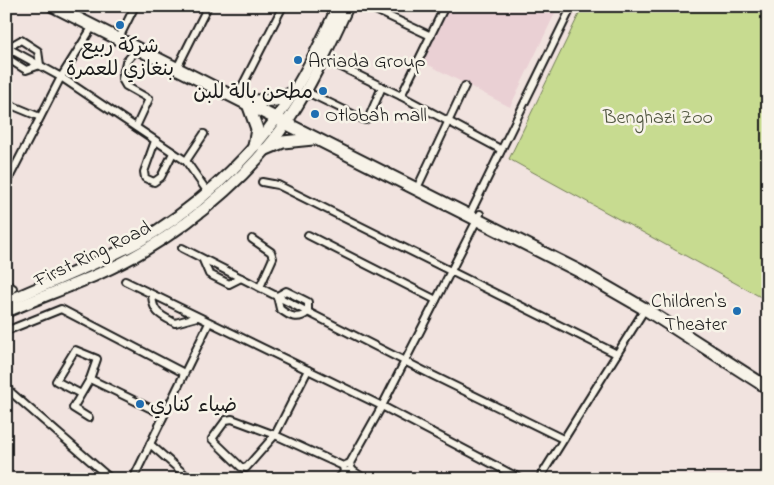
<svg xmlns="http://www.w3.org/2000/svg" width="774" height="485" viewBox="0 0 774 485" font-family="'Indie Flower','Playpen Sans Arabic',sans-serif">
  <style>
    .built { fill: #ead0d4 }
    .green { fill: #c7db90; stroke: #727c56 }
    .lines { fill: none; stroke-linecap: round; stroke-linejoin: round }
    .street-casing { stroke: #1c1c1c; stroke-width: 10 }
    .primary-casing { stroke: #1c1c1c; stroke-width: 14 }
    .highway-casing { stroke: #1c1c1c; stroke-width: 15 }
    .street { stroke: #f7f3e8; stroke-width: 6 }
    .primary { stroke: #f7f3e8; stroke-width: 10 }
    .highway { stroke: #f7f3e8; stroke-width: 11 }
    .poi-dot { fill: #1f6fb2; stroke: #f7f3e8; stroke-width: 2 }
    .labels { text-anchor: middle; stroke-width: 5; stroke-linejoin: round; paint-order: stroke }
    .poi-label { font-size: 20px; fill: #1c1c1c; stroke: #f7f3e8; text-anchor: start }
    .park-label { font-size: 20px; fill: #4f553f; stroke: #f7f3e8 }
    .street-label { font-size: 20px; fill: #1c1c1c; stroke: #f7f3e8 }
  </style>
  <rect width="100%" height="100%" fill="#f1e3df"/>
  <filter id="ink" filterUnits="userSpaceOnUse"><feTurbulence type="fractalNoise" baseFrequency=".02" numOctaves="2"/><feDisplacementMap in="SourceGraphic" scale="10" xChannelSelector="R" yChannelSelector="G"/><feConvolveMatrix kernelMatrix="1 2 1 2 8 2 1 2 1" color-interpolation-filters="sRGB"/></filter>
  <g filter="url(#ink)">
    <path class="built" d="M448 6H551L557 9 510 107 421 61Z"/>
    <path class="green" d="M583 6H768V301L509 159Z"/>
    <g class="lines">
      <defs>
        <g id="street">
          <path d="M367 6 431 36"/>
          <path d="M121 34 135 6"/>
          <path d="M21 40 38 51 40 65 26 70 10 60 7 48Z"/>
          <path d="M6 47 61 77 186 161 207 191"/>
          <path d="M323 58 401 96 500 149"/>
          <path d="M179 64 208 6"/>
          <path d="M305 91 365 120 369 117 382 87"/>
          <path d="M238 94 283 6"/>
          <path d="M401 96 445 6"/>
          <path d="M6 103 40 117"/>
          <path d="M136 127 149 99 126 86 122 79 126 62 137 49"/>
          <path d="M155 141 144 172 145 178 154 182 161 177 173 153"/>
          <path d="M186 161 204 134"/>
          <path d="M262 182 278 185 617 354"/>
          <path d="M6 184 61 77 93 26"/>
          <path d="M419 184 465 86"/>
          <path d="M469 216 572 6"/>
          <path d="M308 235 436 300"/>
          <path d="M252 239 271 252 273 258 260 287"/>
          <path d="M182 248 432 375 563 439"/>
          <path d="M203 260 209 274 229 284 241 278"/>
          <path d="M125 281 382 406 521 479"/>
          <path d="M6 284 13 288 6 297"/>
          <path d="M286 291 308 302V312C298 321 289 316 280 309L277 296Z"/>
          <path d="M152 295C153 313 160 315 175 323L197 317"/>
          <path d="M6 331 61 309 184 373"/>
          <path d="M308 370 275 435 246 468 241 467 212 439 226 420 232 419 275 435 343 466"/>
          <path d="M90 379 164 415"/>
          <path d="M6 388 111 479"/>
          <path d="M81 394 56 381 75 350 97 359 90 379 73 408 89 418"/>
          <path d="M150 444 190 479"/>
          <path d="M350 463 382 406 480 214"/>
          <path d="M352 470 365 479"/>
          <path d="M133 479 209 323"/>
          <path d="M338 479 344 472 352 470 350 463 343 466 344 472"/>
          <path d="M539 479 645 309"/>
        </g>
        <g id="primary">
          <path d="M6 302C50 282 96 265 138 242 190 213 247 162 280 113 303 80 321 42 338 6"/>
          <path d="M6 312C52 292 102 276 145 250 198 219 256 169 290 117 313 82 330 44 348 6"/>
        </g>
        <g id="highway">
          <path d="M53 6 579 271 645 309 768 388"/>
          <path d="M253 101 278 100 292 93"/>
          <path d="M248 104 257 129 254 146"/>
          <path d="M264 150 283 142 313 139"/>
        </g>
      </defs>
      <use href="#street" class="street-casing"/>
      <use href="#primary" class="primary-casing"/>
      <use href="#highway" class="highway-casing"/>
      <use href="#street" class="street"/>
      <use href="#primary" class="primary"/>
      <use href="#highway" class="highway"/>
    </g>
  </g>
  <g class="poi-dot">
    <circle cx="120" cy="25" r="5"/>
    <circle cx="298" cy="60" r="5"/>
    <circle cx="323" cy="91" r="5"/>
    <circle cx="315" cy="114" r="5"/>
    <circle cx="737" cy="311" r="5"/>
    <circle cx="140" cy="404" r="5"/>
  </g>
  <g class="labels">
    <g class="poi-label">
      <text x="120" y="52" text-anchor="middle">شركة ربيع<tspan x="120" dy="23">بنغازي للعمرة</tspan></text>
      <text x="308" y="67">Arriada Group</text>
      <text x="313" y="98" text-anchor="end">مطحن بالة للبن</text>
      <text x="325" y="121">Otlobah mall</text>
      <text x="727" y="307" text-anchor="end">Children's<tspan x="727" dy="23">Theater</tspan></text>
      <text x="150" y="411">ضياء كناري</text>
    </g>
    <g class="park-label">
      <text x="658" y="123">Benghazi Zoo</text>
    </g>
    <g class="street-label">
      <text transform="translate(92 253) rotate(-26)" y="7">First Ring Road</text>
    </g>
  </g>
  <rect width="774" height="485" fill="none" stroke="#f7f3e8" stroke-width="25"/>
  <rect x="12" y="12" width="749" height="460" fill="none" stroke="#1c1c1c" stroke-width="2" filter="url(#ink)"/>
</svg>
